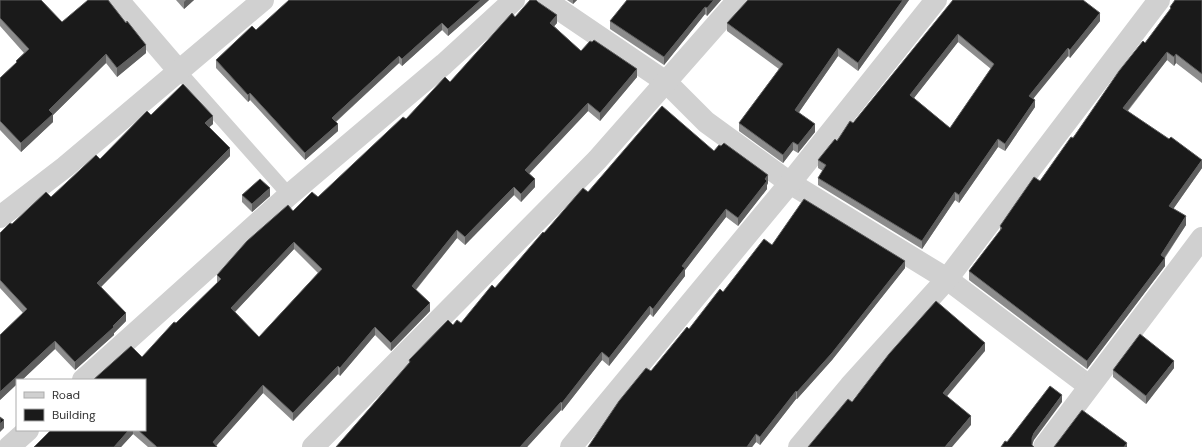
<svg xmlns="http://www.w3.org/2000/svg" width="1202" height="447" viewBox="0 0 1202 447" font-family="'DM Sans',sans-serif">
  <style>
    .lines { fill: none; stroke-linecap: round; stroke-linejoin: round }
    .service { stroke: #d0d0d0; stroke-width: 14 }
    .minor { stroke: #d0d0d0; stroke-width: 22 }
    .wall { fill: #8c8c8c; fill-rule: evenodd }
    .shaded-wall { fill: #5f5f5f }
    .building { fill: #1a1a1a; stroke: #5f5f5f; fill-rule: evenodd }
  </style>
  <rect width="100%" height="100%" fill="#fff"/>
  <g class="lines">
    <path class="service" d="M178 70 289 195"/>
    <g class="minor">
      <path d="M118 0 178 70"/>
      <path d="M545 0 666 82 706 122 790 183 947 279 1089 386"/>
      <path d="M0 217 65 167 263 0"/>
      <path d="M83 380 289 195 444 64 514 0"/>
      <path d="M9 447 28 430"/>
      <path d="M313 447 597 160 738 0"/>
      <path d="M571 447 790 183 936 0"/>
      <path d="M799 447 850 386 947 279 1159 0"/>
      <path d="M1044 447 1202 238"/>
    </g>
  </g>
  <g class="wall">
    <path d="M0 0 62 22 146 53 117 77 106 63 53 115V122L21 152 0 130V78L16 63V61L24 53 0 26Z"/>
    <path d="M176 0H194L184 9Z"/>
    <path d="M489 0 448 36 442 30 402 66 399 63 336 122 338 131 305 160 250 100 248 102 216 68V60L256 30Z"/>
    <path d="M567 0H577L573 4Z"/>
    <path d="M721 0 707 16 705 14 664 65 610 29V21Z"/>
    <path d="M909 0 858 71 838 56 799 112 815 132 798 153 793 150 783 163 739 131V123L779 69 727 31V23Z"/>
    <path d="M953 0 1100 21 1070 58 1068 56 1033 98 1035 107 1005 151 998 147 959 203 955 200 922 249 818 185V178L823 171 818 168V160L853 123ZM958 42 991 69 950 128 914 98Z"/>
    <path d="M1202 0V83L1176 63 1174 66 1167 60 1128 111 1202 168 1173 209 1186 225 1165 258V266L1087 369 969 280V271L1000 231V226L1040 181 1170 10V7Z"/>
    <path d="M515 17 557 23 554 26 581 51 637 77 600 121 588 111 529 174 535 187 521 202 514 195 465 245 457 238 416 290 430 311 391 351 375 335 340 376 338 374 293 421 263 393 216 446 217 447H148L133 434 121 447H34L51 430H145L142 357 217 283V275L293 211 318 197 406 119 450 82ZM294 249 318 273 259 337 235 312Z"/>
    <path d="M151 115 213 124 209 127 230 156 101 287 126 321 114 333V335L75 370 55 349 22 380H17V384L0 400 23 313 0 288V233L51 197 100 159Z"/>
    <path d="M714 151 768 183 767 185V189L738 226 726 217 685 270V276L653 317 650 314 609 366 602 360 562 411 561 410 527 447H336L409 363V360L453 325 461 323 495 288 544 233 588 192Z"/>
    <path d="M242 195 270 196 252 212 242 202Z"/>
    <path d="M772 245 905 268 832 360 797 399H796L760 445 756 442 752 447H588L651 371 689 329 723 292Z"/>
    <path d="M1174 368 1146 404 1113 377V370Z"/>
  </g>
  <g class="shaded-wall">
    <path d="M186 0H194L184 9V2Z"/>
    <path d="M481 0H489L448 36V29Z"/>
    <path d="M573 0H577L573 4Z"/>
    <path d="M714 0H721L707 16V8Z"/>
    <path d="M903 0H909L858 71V63Z"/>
    <path d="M705 7V14L664 65V57Z"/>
    <path d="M1100 13V21L1070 58V50Z"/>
    <path d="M557 15V23L550 31V23Z"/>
    <path d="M442 23V30L402 66V59Z"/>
    <path d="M958 34V42L910 103V95Z"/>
    <path d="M146 45V53L117 77V68Z"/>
    <path d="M838 48V56L795 118V110Z"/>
    <path d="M1068 48V56L1029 104V96Z"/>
    <path d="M1167 52V60L1123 116V108Z"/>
    <path d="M106 54V63L53 115V122L21 152V143L49 110Z"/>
    <path d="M1176 54V63L1174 66V57Z"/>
    <path d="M399 56V63L332 125V118Z"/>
    <path d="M637 69V77L600 121V113Z"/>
    <path d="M250 93V100L248 102V95Z"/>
    <path d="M1035 100V107L1005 151V144Z"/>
    <path d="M588 103V111L525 178V170Z"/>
    <path d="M213 116V124L205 131V123Z"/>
    <path d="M338 124V131L305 160V153Z"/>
    <path d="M815 124V132L798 153V145Z"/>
    <path d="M998 139V147L959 203V195Z"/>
    <path d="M793 142V150L783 163V155Z"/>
    <path d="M230 148V156L97 291V283Z"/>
    <path d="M1202 160V168L1169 215V206Z"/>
    <path d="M768 175V183L767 185V189L738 226V218Z"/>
    <path d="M535 179V187L521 202V194Z"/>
    <path d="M514 187V195L465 245V237Z"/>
    <path d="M270 188V196L252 212V204Z"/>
    <path d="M955 192V200L922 249V241Z"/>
    <path d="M726 209V217L685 270V276L653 317V309L682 266Z"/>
    <path d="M1186 216V225L1162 261 1165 258V266L1087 369V361L1161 255Z"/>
    <path d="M457 230V238L412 294V286Z"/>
    <path d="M294 242V249L231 316V308Z"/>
    <path d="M905 261V268L832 360 797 399V392Z"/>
    <path d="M430 303V311L391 351V343Z"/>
    <path d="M650 306V314L609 366V358Z"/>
    <path d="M126 313V321L114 333V335L75 370V362Z"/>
    <path d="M375 327V335L340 376V368Z"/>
    <path d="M55 341V349L22 380H17V384L0 400V392Z"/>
    <path d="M985 343V351L943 401V393Z"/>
    <path d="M602 352V360L562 411V403Z"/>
    <path d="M1174 361V368L1146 404V396Z"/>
    <path d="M338 366V374L293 421V413Z"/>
    <path d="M263 385V393L215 447 213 442Z"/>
    <path d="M796 391V399L760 445V437Z"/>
    <path d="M1062 395V402L1034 440 1032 445V438L1034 433Z"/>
    <path d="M561 402V410L527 447H520Z"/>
    <path d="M971 416V425L952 447H945Z"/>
    <path d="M4 420V428L0 432V424Z"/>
    <path d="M129 430H133V434L121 447H114Z"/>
    <path d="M756 434V442L752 447H747Z"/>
    <path d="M1127 443V447H1124Z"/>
  </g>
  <g class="building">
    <path d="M0 0H41L62 22 88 0H108L126 23 127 21 146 45 117 68 106 54 49 110 53 114 21 143 0 121V78L17 62 16 61 29 49 0 18Z"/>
    <path d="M289 0H481L448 29 442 23 402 59 399 56 332 118 338 124 305 153 250 93 248 95 216 60 252 26 256 30Z"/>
    <path d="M530 0H536L538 2 557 15 550 23 581 51 590 41 592 42 594 40 637 69 600 113 588 103 525 170 535 179 521 194 514 187 465 237 457 230 412 286 430 303 391 343 375 327 340 368 338 366 293 413 263 385 213 442 217 447H157L138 430H145V380H93L131 346 142 357 174 322 176 323 221 279 217 275 247 241 288 205 293 211 312 192 318 197 403 117 406 119 445 77 450 82 512 13 515 17ZM294 242 322 269 259 337 231 308Z"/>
    <path d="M627 0H714L707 8 705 7 664 57 610 21Z"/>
    <path d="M748 0H903L858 63 838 48 795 110 815 124 798 145 793 142 783 155 739 123 783 64 727 23Z"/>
    <path d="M953 0H1083L1100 13 1070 50 1068 48 1029 96 1035 100 1005 144 998 139 959 195 955 192 922 241 818 178 826 165 818 160 835 139 837 141 850 121 853 123ZM958 34 994 64 950 128 910 95Z"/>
    <path d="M1175 0H1202V74L1176 54 1174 57 1167 52 1123 108 1169 139 1171 137 1202 160 1169 206 1186 216 1161 255 1165 258 1087 361 969 271 1002 228 1000 226 1034 177 1040 181 1071 137 1073 138 1119 71 1143 41 1145 43 1171 8 1170 7Z"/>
    <path d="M183 84 213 116 205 123 230 148 97 283 126 313 113 326 114 327 75 362 55 341 0 392V335L27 309 0 280V233L10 223 12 224 46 192 51 197 96 155 100 159 147 111 151 115Z"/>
    <path d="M662 106 714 151 719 145 721 146 724 143 768 175 765 179 767 181 738 218 726 209 682 266 685 268 653 309 650 306 609 358 602 352 562 403 561 402 520 447H336L410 362 409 360 448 320 453 325 457 320 461 323 492 285 495 288 543 232 544 233 583 188 588 192Z"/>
    <path d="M260 179 270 188 252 204 242 195Z"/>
    <path d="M804 199 905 261 832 353 797 392 796 391 760 437 756 434 747 447H588L619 401 646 368 651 371 687 327 689 329 720 289 723 292 764 239 772 245Z"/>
    <path d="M936 301 985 343 943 393 971 416 945 447H808L848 399 852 402 889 354Z"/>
    <path d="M1140 334 1174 361 1146 396 1113 370Z"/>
    <path d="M1050 386 1062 395 1034 433 1032 438V445L1034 447H1001L1005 441 1007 442Z"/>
    <path d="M1082 410 1127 443 1124 447H1054Z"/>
    <path d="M0 417 4 420 0 424Z"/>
    <path d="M51 430H129L114 447H34Z"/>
  </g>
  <rect x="16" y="379" width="130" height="52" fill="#ffffff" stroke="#adadad"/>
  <rect x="24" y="392" width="20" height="6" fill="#d0d0d0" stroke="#adadad"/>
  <text x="52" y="399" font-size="12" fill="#333333">Road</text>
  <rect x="24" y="409" width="20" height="12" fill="#1a1a1a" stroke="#adadad"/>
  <text x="52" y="419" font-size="12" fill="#333333">Building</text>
</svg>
